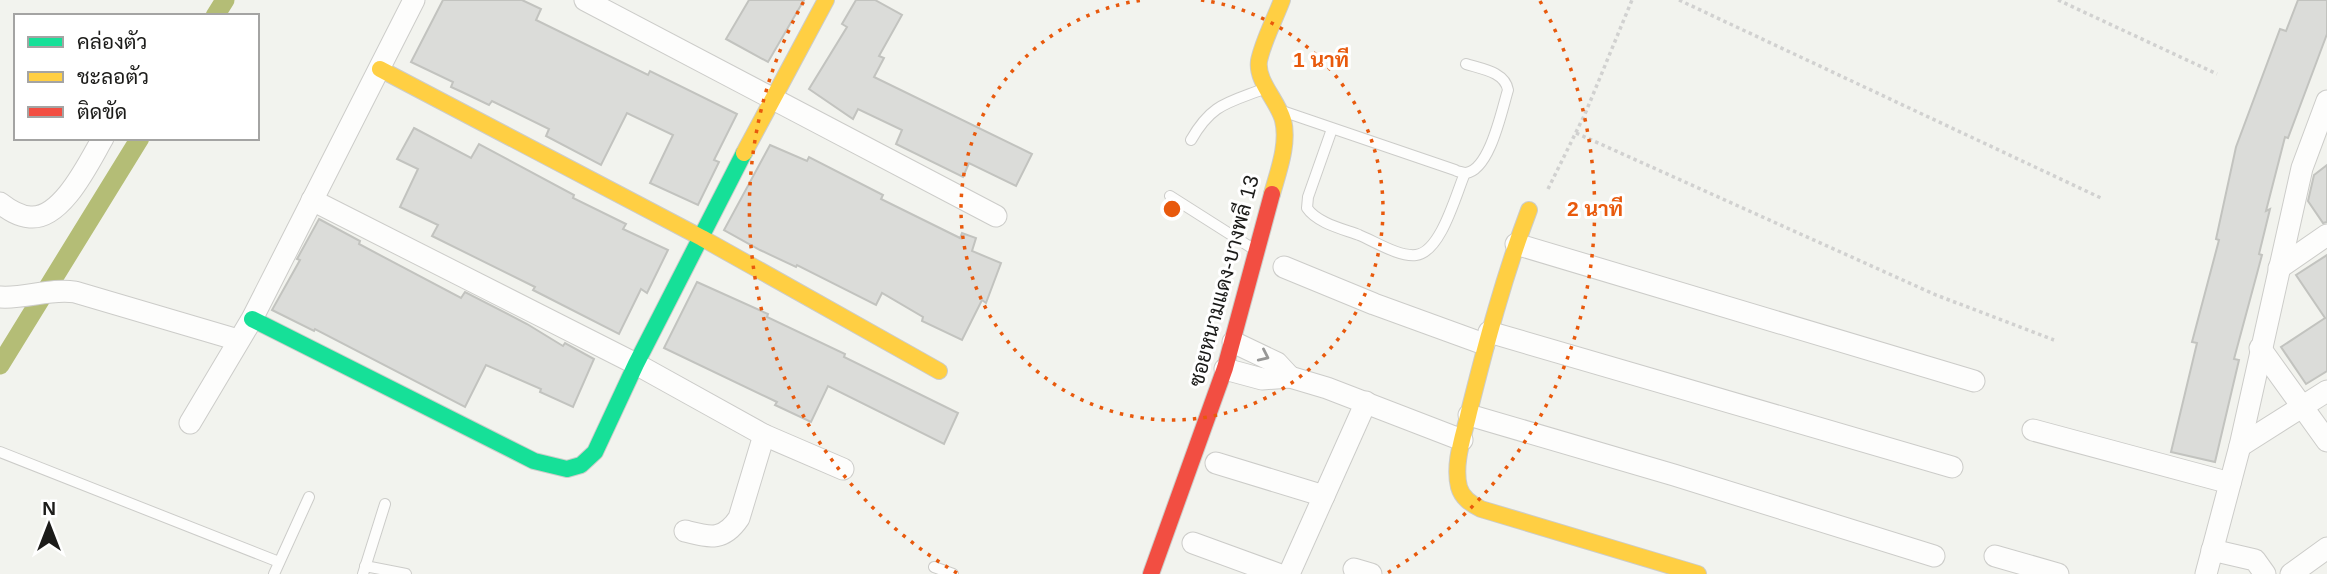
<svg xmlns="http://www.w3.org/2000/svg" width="2327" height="574" viewBox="0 0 2327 574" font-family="Arial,Sarabun,sans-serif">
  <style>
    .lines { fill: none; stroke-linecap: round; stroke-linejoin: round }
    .canal { stroke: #b4bd76; stroke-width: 19 }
    .building { fill: #dbdcd9; stroke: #c2c3bf; stroke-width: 2 }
    .lane-casing { stroke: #ccccc9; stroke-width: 12 }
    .street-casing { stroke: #ccccc9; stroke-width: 23 }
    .fast-casing { stroke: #ccccc9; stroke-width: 18 }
    .slow-casing { stroke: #ccccc9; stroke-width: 18 }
    .jam-casing { stroke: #ccccc9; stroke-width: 18 }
    .path { stroke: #d1d1d0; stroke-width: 3.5; stroke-dasharray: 3.5 3.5; stroke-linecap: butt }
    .lane { stroke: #fdfdfc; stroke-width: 10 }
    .street { stroke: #fdfdfc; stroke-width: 21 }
    .fast { stroke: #16e098; stroke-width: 16 }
    .slow { stroke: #ffcf43; stroke-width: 16 }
    .jam { stroke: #f24e42; stroke-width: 16 }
    .oneway { stroke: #979796 }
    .ring { fill: none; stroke: #e8590c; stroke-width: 3.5; stroke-dasharray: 3.5 7 }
    .labels { text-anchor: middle; stroke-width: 6; stroke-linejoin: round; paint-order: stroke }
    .street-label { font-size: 21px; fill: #1b1b19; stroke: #fff }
    .centre { fill: #e8590c; stroke: #fff; stroke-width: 3.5 }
    .ring-label { font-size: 21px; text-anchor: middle; font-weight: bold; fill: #e8590c; stroke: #fff; stroke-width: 6; stroke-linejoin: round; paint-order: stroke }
  </style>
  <rect width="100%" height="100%" fill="#f2f3ee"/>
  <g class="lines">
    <g class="canal">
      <path d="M215 16 225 0"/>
      <path d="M0 365 140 138"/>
    </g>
  </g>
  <g class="building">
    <path d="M443 0H522L541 9 536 20 648 75 650 71 737 114 714 160 719 162 698 205 650 183 673 135 627 113 601 165 546 136 549 129 492 101 489 105 462 92 451 87 453 82 411 62Z"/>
    <path d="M749 0H804L768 62 726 39Z"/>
    <path d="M856 0H875L902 15 879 56 884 58 874 77 1032 154 1016 186 969 163 963 177 896 144 902 130 858 109 853 119 809 89 847 27 842 24Z"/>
    <path d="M2298 0H2327V34L2288 138 2285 137 2266 211 2270 209 2259 254 2262 255 2234 359 2239 360 2215 462 2171 452 2197 343 2192 342 2219 240 2216 239 2236 147 2280 29 2286 31Z"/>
    <path d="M414 128 471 158 479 144 574 195 573 198 626 224 623 229 668 250 647 293 641 289 619 334 533 290 535 287 432 236 438 225 400 207 418 169 397 159Z"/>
    <path d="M770 145 807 161 809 157 883 195 881 199 960 238 962 233 976 238 972 251 1001 263 986 303 982 300 962 340 922 321 923 317 882 293 876 305 797 265 796 267 760 250 724 230Z"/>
    <path d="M2327 165V222L2323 223 2308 201 2314 175Z"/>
    <path d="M319 219 360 241 359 244 461 298 465 292 527 324 563 346 565 343 594 359 573 407 540 392 541 389 486 365 465 407 315 329 314 331 272 310 300 260 297 259Z"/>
    <path d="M2327 255V371L2306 384 2281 347 2325 318 2296 275Z"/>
    <path d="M697 282 768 314 767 317 845 354 844 357 958 413 944 444 828 386 811 422 775 405 777 402 664 348Z"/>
  </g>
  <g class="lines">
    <defs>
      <g id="lane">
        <path d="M1285 112 1455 170C1456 171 1464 173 1466 173 1490 170 1502 109 1508 90 1505 72 1482 69 1466 64"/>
        <path d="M1332 129 1308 197 1307 208C1317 223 1343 229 1359 235 1376 242 1399 257 1416 255 1441 252 1456 194 1465 173"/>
        <path d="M1191 140C1212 103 1228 103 1266 88"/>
        <path d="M1170 196 1255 250"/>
        <path d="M0 452 279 562"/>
        <path d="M365 566 406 574"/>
        <path d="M934 567 953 574"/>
        <path d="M274 574 309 497"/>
        <path d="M363 574 385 504"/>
      </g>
      <g id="street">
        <path d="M585 0 996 216"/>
        <path d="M312 200 636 364 764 435 843 469"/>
        <path d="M0 203C9 210 18 216 30 217 62 220 89 162 103 138"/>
        <path d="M1516 244 1974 381"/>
        <path d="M1284 267 1374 304 1484 344"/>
        <path d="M2279 268 2327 235"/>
        <path d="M0 297C25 299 50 288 75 292L238 340"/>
        <path d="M1489 332 1952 467"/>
        <path d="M1233 342 1277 363 1290 377"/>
        <path d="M2260 348 2327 441"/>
        <path d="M1225 369 1262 379 1290 377 1327 388 1462 440"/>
        <path d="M1469 415 1674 475 1934 556"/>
        <path d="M190 423 252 319 414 0"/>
        <path d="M2033 430 2230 483"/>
        <path d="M2240 446 2327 391"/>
        <path d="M1216 463 1324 496"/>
        <path d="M685 531C709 537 723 542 739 518L764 435"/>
        <path d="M1193 543 1278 574"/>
        <path d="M2212 550 2255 560 2265 574"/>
        <path d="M1995 556 2058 574"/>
        <path d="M1354 569 1371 574"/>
        <path d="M1289 574 1366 402"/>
        <path d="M2206 574 2240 446 2302 168 2327 101"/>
        <path d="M2291 574 2327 548"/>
      </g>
      <path id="fast" d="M252 319 534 461 567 469 581 465 595 452 636 364 744 153"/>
      <g id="slow">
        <path d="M380 69 702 238 939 371"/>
        <path d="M744 153 826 0"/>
        <path d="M1272 194C1278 172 1289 144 1283 120 1278 101 1256 81 1259 61 1263 41 1275 19 1282 0"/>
        <path d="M1529 210C1504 276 1486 344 1469 412 1464 435 1453 463 1459 487 1462 498 1471 504 1481 509L1698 574"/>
      </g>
      <path id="jam" d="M1151 574 1225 368 1272 194"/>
    </defs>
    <use href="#lane" class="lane-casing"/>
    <use href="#street" class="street-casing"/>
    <use href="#fast" class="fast-casing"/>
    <use href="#slow" class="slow-casing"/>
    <use href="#jam" class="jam-casing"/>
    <g class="path">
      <path d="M1679 0 2101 198"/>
      <path d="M2058 0 2217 74"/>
      <path d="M1576 133 1936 295 2054 340"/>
      <path d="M1548 189 1585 114 1632 0"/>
    </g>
    <use href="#lane" class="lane"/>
    <use href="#street" class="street"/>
    <use href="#fast" class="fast"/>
    <use href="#slow" class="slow"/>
    <use href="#jam" class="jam"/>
  </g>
  <defs><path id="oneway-chevron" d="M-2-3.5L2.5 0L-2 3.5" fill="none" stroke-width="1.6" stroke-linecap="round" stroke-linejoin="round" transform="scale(1.75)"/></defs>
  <use class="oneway" href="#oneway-chevron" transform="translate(1264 356) rotate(25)"/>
  <g class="ring">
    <path d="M1201 0A211 211 0 1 1 1143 0"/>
    <path d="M957 573A423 423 0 0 1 804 1M1540 1A423 423 0 0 1 1387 573"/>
  </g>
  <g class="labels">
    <g class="street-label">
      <text transform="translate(1224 281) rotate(-75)" y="7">ซอยหนามแดง-บางพลี 13</text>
    </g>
  </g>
  <circle cx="1172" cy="209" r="10" class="centre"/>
  <g class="ring-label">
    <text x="1321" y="67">1 นาที</text>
    <text x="1595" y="216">2 นาที</text>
  </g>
  <rect x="14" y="14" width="245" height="126" fill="#ffffff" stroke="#a4a4a3" stroke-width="2"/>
  <rect x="28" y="37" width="35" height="10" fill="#16e098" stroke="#a4a4a3" stroke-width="2"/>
  <text x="77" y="49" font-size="21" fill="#1b1b19">คล่องตัว</text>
  <rect x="28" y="72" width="35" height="10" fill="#ffcf43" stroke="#a4a4a3" stroke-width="2"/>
  <text x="77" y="84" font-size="21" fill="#1b1b19">ชะลอตัว</text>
  <rect x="28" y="107" width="35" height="10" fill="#f24e42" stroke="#a4a4a3" stroke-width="2"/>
  <text x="77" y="119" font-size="21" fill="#1b1b19">ติดขัด</text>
  <g transform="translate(49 525)" stroke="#ffffff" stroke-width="5" paint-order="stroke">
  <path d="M0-5L12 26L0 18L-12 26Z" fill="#1b1b19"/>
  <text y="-10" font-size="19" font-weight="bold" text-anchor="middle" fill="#1b1b19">N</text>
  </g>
</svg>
